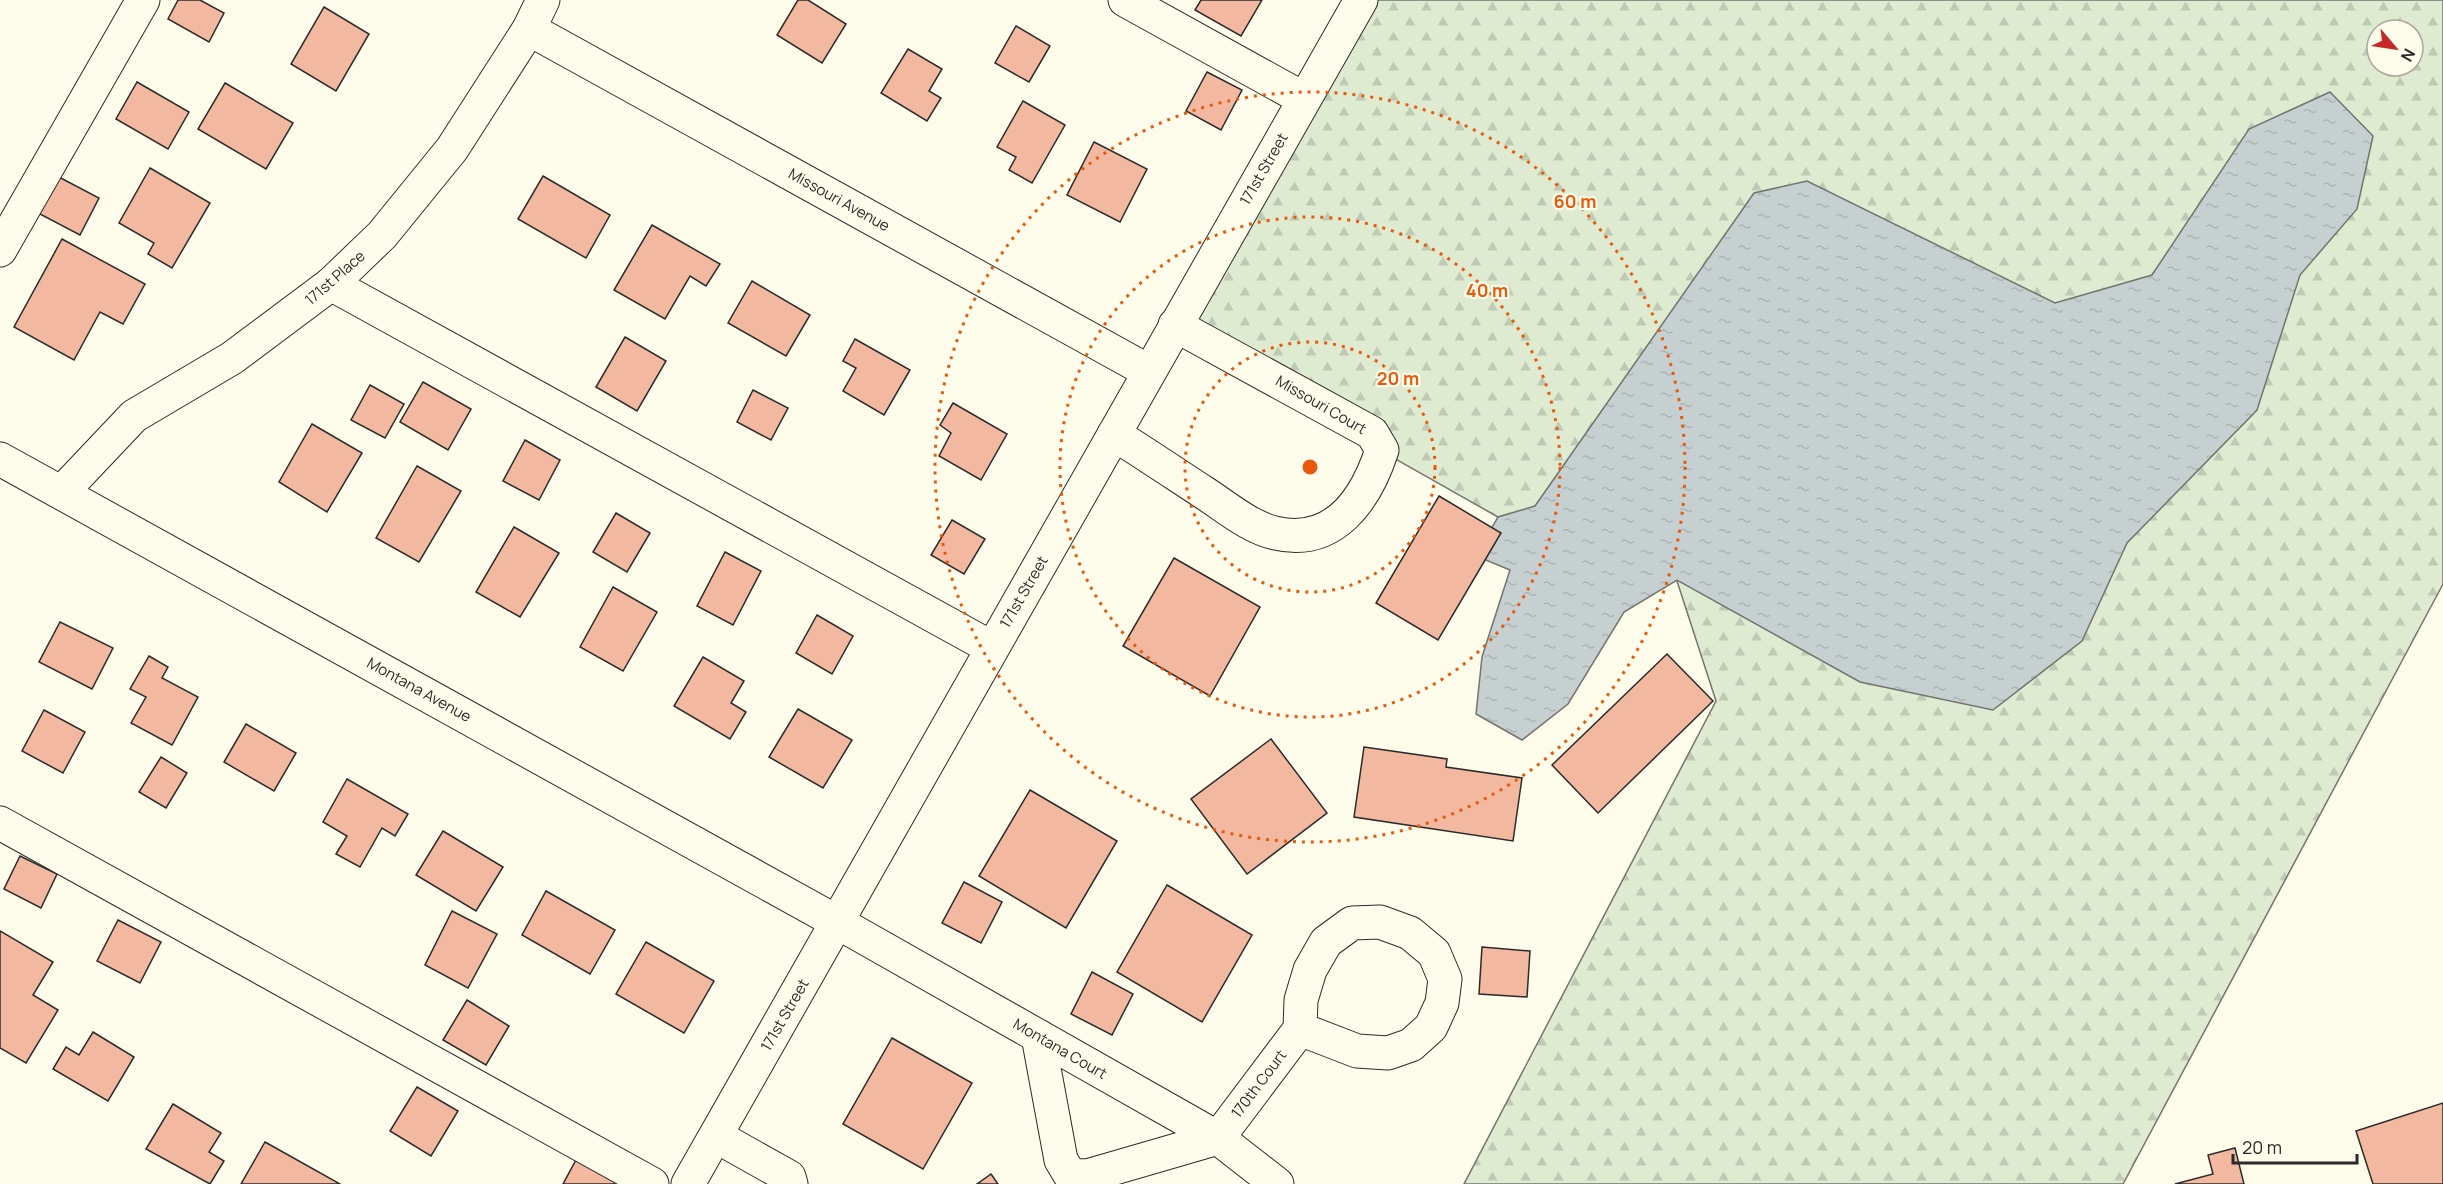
<svg xmlns="http://www.w3.org/2000/svg" width="2443" height="1184" viewBox="0 0 2443 1184" font-family="Manrope,sans-serif">
  <style>
    .forest { fill: url(#forest-firs); stroke: #74746e; stroke-width: 1.5; fill-rule: evenodd }
    .water { fill: url(#water-ripples); stroke: #74746e; stroke-width: 1.5 }
    .building { fill: #f2b8a0; stroke: #2b2b2b; stroke-width: 1.5 }
    .lines { fill: none; stroke-linecap: round; stroke-linejoin: round }
    .minor-casing { stroke: #2b2b2b; stroke-width: 35 }
    .minor { stroke: #fdfbea; stroke-width: 33 }
    .ring { fill: none; stroke: #e8590c; stroke-width: 3; stroke-dasharray: 3 6 }
    .labels { text-anchor: middle; stroke-width: 4.5; stroke-linejoin: round; paint-order: stroke }
    .street-label { font-size: 15px; fill: #2b2b2b; stroke: #fdfbea }
    .centre { fill: #e8590c; stroke: #fdfbea; stroke-width: 3 }
    .ring-label { font-size: 18px; text-anchor: middle; font-weight: bold; fill: #e8590c; stroke: #fdfbea; stroke-width: 4.5; stroke-linejoin: round; paint-order: stroke }
  </style>
  <defs>
    <pattern id="forest-firs" width="22" height="20" patternUnits="userSpaceOnUse" patternTransform="scale(1.5)"><rect width="22" height="20" fill="#deebd1"/><path d="M5 1l3.5 6h-7zM16 11l3.5 6h-7z" fill="#bfcab4"/></pattern>
    <pattern id="water-ripples" width="26" height="14" patternUnits="userSpaceOnUse" patternTransform="scale(1.5)"><rect width="26" height="14" fill="#c7d0d0"/><path d="M2 4q2-2 4 0t4 0M15 11q2-2 4 0t4 0" fill="none" stroke="#abb3b3"/></pattern>
  </defs>
  <rect width="100%" height="100%" fill="#fdfbea"/>
  <path class="forest" d="M1362 0H2443V584L2123 1184H1464L1716 701 1677 581 1498 517 1171 332ZM2377 30H2413V66H2377Z"/>
  <path class="water" d="M2330 92 2373 136 2357 209 2300 275 2257 410 2127 543 2082 641 1993 710 1860 682 1677 580 1624 612 1568 704 1522 740 1476 714 1482 657 1510 570 1476 556 1498 517 1535 506 1754 193 1807 181 2055 303 2152 275 2249 129Z"/>
  <g class="building">
    <path d="M178 0H200L224 13 209 42 168 19Z"/>
    <path d="M798 0H808L846 24 822 63 777 35Z"/>
    <path d="M1201 0H1262L1241 36 1195 10Z"/>
    <path d="M324 7 369 34 336 91 291 64Z"/>
    <path d="M1016 26 1050 46 1029 82 995 63Z"/>
    <path d="M908 49 942 69 929 91 941 98 927 121 881 93Z"/>
    <path d="M1207 72 1242 90 1221 130 1186 111Z"/>
    <path d="M137 82 189 112 168 149 116 119Z"/>
    <path d="M225 83 293 123 266 169 198 129Z"/>
    <path d="M1023 101 1065 125 1032 183 1009 170 1016 157 997 147Z"/>
    <path d="M1094 142 1147 169 1120 222 1067 195Z"/>
    <path d="M150 168 210 203 172 268 148 254 154 243 119 223Z"/>
    <path d="M55 175 99 198 80 235 36 212Z"/>
    <path d="M543 176 610 215 586 258 518 219Z"/>
    <path d="M652 225 720 264 706 286 690 276 665 319 614 290Z"/>
    <path d="M62 239 145 284 123 324 100 312 74 360 14 327Z"/>
    <path d="M752 281 810 315 786 356 728 323Z"/>
    <path d="M625 337 666 361 637 411 596 387Z"/>
    <path d="M855 339 910 370 884 415 843 391 856 368 843 361Z"/>
    <path d="M423 382 471 409 448 450 400 422Z"/>
    <path d="M370 385 404 404 385 438 351 420Z"/>
    <path d="M753 390 788 408 771 440 737 422Z"/>
    <path d="M953 403 1007 434 981 480 939 456 951 433 940 425Z"/>
    <path d="M312 424 362 453 327 512 279 482Z"/>
    <path d="M525 440 560 460 539 500 503 481Z"/>
    <path d="M417 466 461 491 419 562 376 538Z"/>
    <path d="M1439 496 1501 533 1438 640 1376 603Z"/>
    <path d="M616 513 650 533 627 572 593 552Z"/>
    <path d="M952 520 985 539 964 574 931 555Z"/>
    <path d="M514 527 559 553 520 617 476 592Z"/>
    <path d="M725 552 761 571 733 625 697 606Z"/>
    <path d="M1174 558 1260 607 1210 696 1123 646Z"/>
    <path d="M613 587 657 612 623 671 580 647Z"/>
    <path d="M817 615 853 636 832 674 796 653Z"/>
    <path d="M60 622 113 648 92 689 39 662Z"/>
    <path d="M1667 654 1713 701 1598 813 1552 765Z"/>
    <path d="M149 656 168 667 162 678 198 697 172 745 131 723 146 697 130 689Z"/>
    <path d="M703 657 744 681 731 703 746 712 730 739 674 706Z"/>
    <path d="M798 709 852 740 823 788 769 757Z"/>
    <path d="M44 710 85 732 63 773 22 751Z"/>
    <path d="M246 724 296 753 274 791 224 762Z"/>
    <path d="M1271 739 1327 813 1247 874 1191 799Z"/>
    <path d="M1364 747 1447 759 1446 767 1522 778 1513 841 1354 817Z"/>
    <path d="M161 757 187 773 166 808 139 792Z"/>
    <path d="M347 779 408 814 395 836 382 828 360 867 336 854 347 836 323 822Z"/>
    <path d="M1030 790 1117 841 1066 928 979 876Z"/>
    <path d="M443 831 503 867 476 911 416 875Z"/>
    <path d="M20 856 57 874 41 908 4 889Z"/>
    <path d="M964 882 1002 902 981 943 942 923Z"/>
    <path d="M1167 885 1252 935 1202 1022 1117 972Z"/>
    <path d="M546 891 615 930 590 974 522 935Z"/>
    <path d="M452 911 497 934 468 988 425 965Z"/>
    <path d="M118 920 161 942 140 983 97 961Z"/>
    <path d="M0 931 53 962 33 995 58 1010 26 1063 0 1048Z"/>
    <path d="M646 942 714 981 684 1033 616 994Z"/>
    <path d="M1482 947 1530 951 1527 997 1479 994Z"/>
    <path d="M1092 972 1133 994 1112 1035 1071 1014Z"/>
    <path d="M467 1000 509 1026 486 1065 443 1040Z"/>
    <path d="M93 1032 134 1057 108 1101 53 1069 66 1047 79 1055Z"/>
    <path d="M892 1038 972 1083 923 1169 843 1124Z"/>
    <path d="M417 1087 458 1111 431 1156 390 1131Z"/>
    <path d="M2443 1103V1184H2373L2356 1131Z"/>
    <path d="M173 1104 221 1133 209 1152 224 1161 210 1184 146 1149Z"/>
    <path d="M265 1142 340 1184H241Z"/>
    <path d="M2235 1148 2244 1184H2175L2213 1174 2208 1155Z"/>
    <path d="M577 1158 617 1179 614 1184H563Z"/>
    <path d="M991 1174 998 1184H977Z"/>
  </g>
  <g class="lines">
    <defs>
      <g id="minor">
        <path d="M1125 0 1304 99"/>
        <path d="M529 29 1148 371"/>
        <path d="M0 250 143 0"/>
        <path d="M331 284 992 648"/>
        <path d="M1114 434C1144 453 1174 473 1203 492 1225 506 1249 527 1275 533 1334 547 1366 499 1382 450L1372 433 1175 325"/>
        <path d="M0 459 837 922 1218 1138 1277 1184"/>
        <path d="M62 492 134 416 232 358 331 284 382 235 452 149 529 29 543 0"/>
        <path d="M0 823 652 1184"/>
        <path d="M1038 1036 1061 1160 1070 1175 1087 1176 1218 1138 1300 1029 1301 1000 1310 970 1326 942 1352 923 1380 922 1410 933 1434 953 1445 979 1442 1003 1431 1027 1411 1045 1388 1053 1357 1051 1300 1029"/>
        <path d="M716 1136 789 1177 791 1184"/>
        <path d="M688 1184 1361 0"/>
      </g>
    </defs>
    <use href="#minor" class="minor-casing"/>
    <use href="#minor" class="minor"/>
  </g>
  <g class="ring">
    <circle cx="1310" cy="467" r="125"/>
    <circle cx="1310" cy="467" r="250"/>
    <circle cx="1310" cy="467" r="375"/>
  </g>
  <g class="labels">
    <g class="street-label">
      <text transform="translate(1264 169) rotate(-60)" y="5">171st Street</text>
      <text transform="translate(839 200) rotate(29)" y="5">Missouri Avenue</text>
      <text transform="translate(335 278) rotate(-41)" y="5">171st Place</text>
      <text transform="translate(1321 405) rotate(30)" y="5">Missouri Court</text>
      <text transform="translate(1024 592) rotate(-60)" y="5">171st Street</text>
      <text transform="translate(419 690) rotate(29)" y="5">Montana Avenue</text>
      <text transform="translate(785 1015) rotate(-60)" y="5">171st Street</text>
      <text transform="translate(1060 1049) rotate(30)" y="5">Montana Court</text>
      <text transform="translate(1259 1084) rotate(-53)" y="5">170th Court</text>
    </g>
  </g>
  <circle cx="1310" cy="467" r="9" class="centre"/>
  <g class="ring-label">
    <text x="1575" y="208">60 m</text>
    <text x="1487" y="297">40 m</text>
    <text x="1398" y="385">20 m</text>
  </g>
  <g transform="translate(2395 48) rotate(119)"><circle r="28" fill="#fdfbea" stroke="#a9a89e" stroke-width="1.5"/>
  <path d="M0-4.5L10 22L0 15L-10 22Z" fill="#c62828"/>
  <text y="-9" font-size="16" font-weight="bold" text-anchor="middle" fill="#2b2b2b">N</text>
  </g>
  <path d="M2233 1154v9h124v-9" fill="none" stroke="#2b2b2b" stroke-width="3"/>
  <text x="2242" y="1154" font-size="18" fill="#2b2b2b" stroke="#fdfbea" stroke-width="4.5" paint-order="stroke">20 m</text>
</svg>
